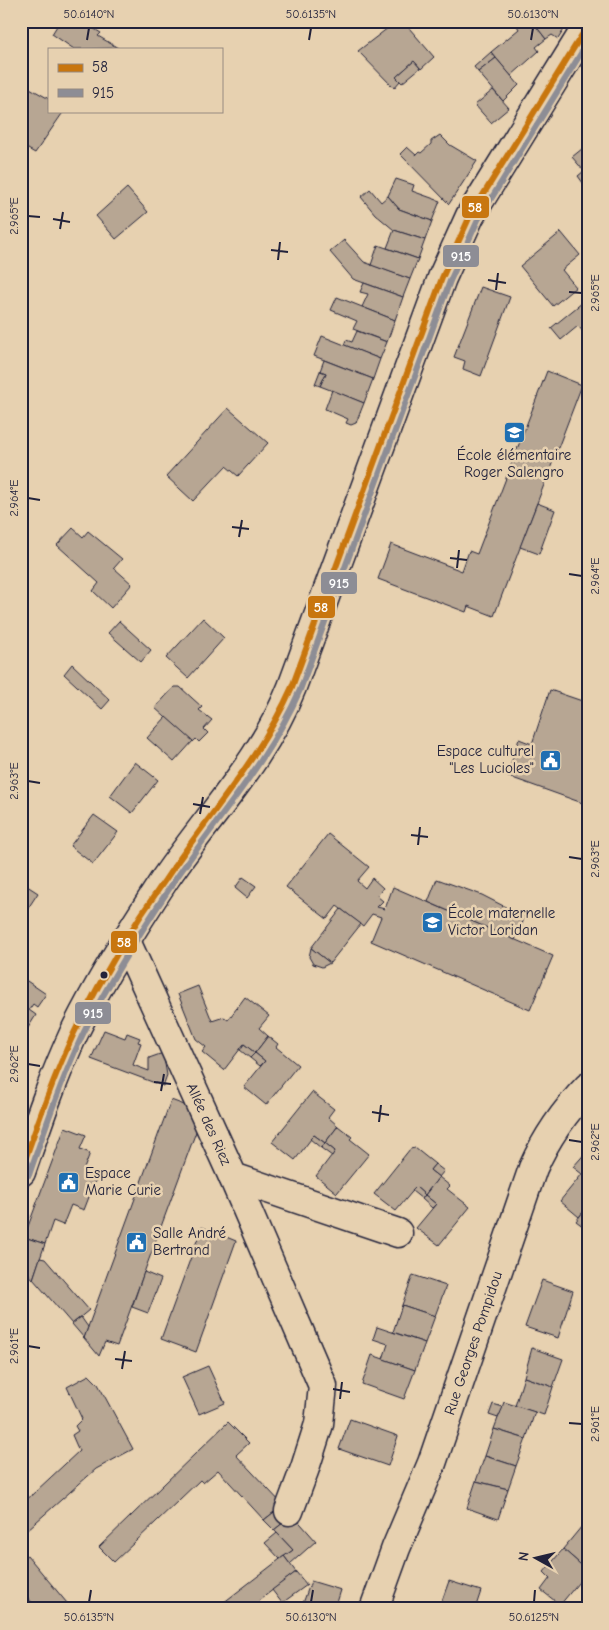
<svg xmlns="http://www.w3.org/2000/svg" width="609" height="1630" viewBox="0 0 609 1630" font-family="'Comic Neue',sans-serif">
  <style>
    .building { fill: #b7a693; stroke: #22223b }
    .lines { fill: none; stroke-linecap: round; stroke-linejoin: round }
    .minor-casing { stroke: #22223b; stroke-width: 31 }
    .minor { stroke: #e7d1b0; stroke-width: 28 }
    .bus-1-casing { stroke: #e7d1b0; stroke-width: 10 }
    .bus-2-casing { stroke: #e7d1b0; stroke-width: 10 }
    .bus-1 { stroke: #c8760f; stroke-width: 6 }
    .bus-2 { stroke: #8d8d95; stroke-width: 6 }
    .ticks { fill: none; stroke: #22223b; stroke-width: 2 }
    .bus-dot { fill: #22223b; stroke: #e7d1b0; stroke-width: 2 }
    .labels { text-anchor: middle; stroke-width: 5; stroke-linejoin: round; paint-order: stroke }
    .poi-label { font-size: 15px; fill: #22223b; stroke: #e7d1b0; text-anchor: start }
    .street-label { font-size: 15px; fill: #22223b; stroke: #e7d1b0 }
    .line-badge { stroke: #e7d1b0; stroke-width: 2 }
    .badge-label { font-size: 14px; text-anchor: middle; font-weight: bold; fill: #fff }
    .neatline { fill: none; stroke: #22223b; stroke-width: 2 }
    .ticks-label { font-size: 12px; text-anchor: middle; fill: #22223b }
  </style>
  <rect width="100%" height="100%" fill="#e7d1b0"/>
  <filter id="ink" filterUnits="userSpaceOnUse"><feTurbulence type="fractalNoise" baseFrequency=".02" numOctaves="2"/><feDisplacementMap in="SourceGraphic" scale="10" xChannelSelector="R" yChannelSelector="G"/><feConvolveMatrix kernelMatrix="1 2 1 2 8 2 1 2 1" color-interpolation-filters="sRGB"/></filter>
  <g filter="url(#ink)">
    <g class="building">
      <path d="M60 21H81L101 33 98 36 118 48 74 49 52 34Z"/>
      <path d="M397 21H403L434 57 421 69 414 61 396 77 400 81 394 88 358 51Z"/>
      <path d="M514 21H532L546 39 536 47 539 51 511 76 491 52 519 29Z"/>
      <path d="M532 21H563L567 25 558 39 552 35 546 39Z"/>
      <path d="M491 52 496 58 478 72 474 67Z"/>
      <path d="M496 58 519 85 503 101 478 72Z"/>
      <path d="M414 61 420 68 402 83 396 77Z"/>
      <path d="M28 87 49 99V111H64L35 153 21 145V98Z"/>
      <path d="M493 90 509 108 491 123 475 105Z"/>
      <path d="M440 135 450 145 477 161 449 204 400 154 407 147 416 155 419 152 421 153 431 144V141Z"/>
      <path d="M588 144V185L586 187 578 176 584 171 572 157Z"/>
      <path d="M396 179 414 185 412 191 440 201 432 221 399 209 388 196Z"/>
      <path d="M127 188 148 212 116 239 96 216Z"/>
      <path d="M370 189 381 202 388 196 399 209 432 221 425 240 394 230 375 214 361 197Z"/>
      <path d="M394 230 425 240 418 259 387 248Z"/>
      <path d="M561 232 580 255 562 270 576 287 553 306 520 266Z"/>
      <path d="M344 240 364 262 410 279 403 297 353 279 330 252Z"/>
      <path d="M378 245 418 259 410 279 371 265Z"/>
      <path d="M364 283 403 297 395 320 362 307 368 294 360 292Z"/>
      <path d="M481 287 510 297 481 376 463 369 465 361 454 357Z"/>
      <path d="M337 297 395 320 387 342 353 329 357 321 331 310Z"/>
      <path d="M588 298V337L578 326 561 340 551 328Z"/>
      <path d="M357 331 387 342 380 359 344 345 346 340 352 342Z"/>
      <path d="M322 336 380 359 373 379 314 356Z"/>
      <path d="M324 360 373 379 364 403 320 386 326 373 320 371Z"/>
      <path d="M320 371 326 373 320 386 315 384Z"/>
      <path d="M547 371 582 385 494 616 468 606 466 612 378 579 391 544 462 571 469 551 477 554Z"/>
      <path d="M332 390 364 403 356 423 351 425 346 423 348 419 325 409Z"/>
      <path d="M228 408 268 443 238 476 226 466 193 501 166 476Z"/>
      <path d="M537 503 555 510 539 554 520 547Z"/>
      <path d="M73 528 83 537 88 531 122 559 114 568 132 584 111 608 93 591 99 583 57 545Z"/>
      <path d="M203 618 224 638 188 678 166 658Z"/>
      <path d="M119 621 151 650 141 662 108 633Z"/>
      <path d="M72 664 110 700 102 709 64 674Z"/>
      <path d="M174 687H180L192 698 202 707 199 710 212 720 204 729 208 733 199 742 196 739 193 742 155 708Z"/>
      <path d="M550 690 588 703V805L507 776 519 739 532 744Z"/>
      <path d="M166 717 193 741 174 762 147 738Z"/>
      <path d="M135 762 158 780 132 813 110 796Z"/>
      <path d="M94 815 118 832 93 864 70 846Z"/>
      <path d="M328 834 369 867 357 881 365 888 372 878 383 888 377 896 383 901 377 907 385 909 393 887 553 956 530 1010 371 941 381 917 372 914 363 926 337 906 327 919 286 887Z"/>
      <path d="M243 877 256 886 247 898 235 888Z"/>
      <path d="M437 879 482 895 525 917 515 940 428 902Z"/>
      <path d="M21 882 38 893 21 919Z"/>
      <path d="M341 909 361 924 330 963 311 948Z"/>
      <path d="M311 948 330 963 322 967 313 964 309 957Z"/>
      <path d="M21 977 46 994 37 1007 33 1004 29 1010 36 1015 26 1031 21 1027Z"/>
      <path d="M198 986 212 1021 224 1017 228 1020 245 997 269 1016 259 1028 268 1036 255 1053 244 1044 224 1070 202 1052 206 1047 196 1039 178 994Z"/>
      <path d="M104 1030 125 1038 127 1033 140 1038 138 1042 141 1043 133 1065 149 1071V1058L163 1053 167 1075 163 1086 91 1059Z"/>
      <path d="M268 1036 278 1044 276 1047 298 1065 266 1105 244 1087 265 1061 255 1053Z"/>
      <path d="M244 1044 255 1053 250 1058 240 1050Z"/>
      <path d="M255 1053 265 1061 260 1066 250 1058Z"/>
      <path d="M312 1092 334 1109 328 1117 338 1126 325 1143 314 1135 295 1160 272 1142Z"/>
      <path d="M171 1100 187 1106 197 1129 117 1346 105 1342 99 1356 84 1338Z"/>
      <path d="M338 1126 352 1137 350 1139 369 1154 337 1193 316 1176 335 1151 325 1143Z"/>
      <path d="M65 1127 86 1135 80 1149 90 1153 82 1174 96 1179 84 1210 71 1205 63 1225 53 1221 45 1244 24 1237Z"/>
      <path d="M314 1135 325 1143 321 1148 310 1139Z"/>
      <path d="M325 1143 335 1151 332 1156 321 1148Z"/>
      <path d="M415 1148 435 1164 430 1170 439 1177 425 1195 416 1187 396 1211 374 1194 410 1149Z"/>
      <path d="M588 1150V1206L579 1217 560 1201 582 1174 573 1167Z"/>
      <path d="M435 1164 444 1171 439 1177 430 1170Z"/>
      <path d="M439 1177 450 1186 447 1189 470 1207 439 1245 416 1228 436 1204 425 1195Z"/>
      <path d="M416 1187 425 1195 422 1199 412 1191Z"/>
      <path d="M425 1195 436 1204 432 1208 422 1199Z"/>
      <path d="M588 1206V1230L576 1221Z"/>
      <path d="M202 1227 236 1241 196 1352 161 1339Z"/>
      <path d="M24 1237 45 1244 33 1279 21 1265V1246Z"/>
      <path d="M40 1258 45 1259 89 1310 72 1324 33 1279Z"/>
      <path d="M144 1272 161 1279 148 1313 132 1307Z"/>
      <path d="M413 1275 446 1286 435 1316 402 1305Z"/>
      <path d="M542 1280 573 1291 558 1338 525 1327Z"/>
      <path d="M402 1305 435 1316 425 1343 393 1332Z"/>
      <path d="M81 1317 88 1327 84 1338 72 1324Z"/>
      <path d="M377 1327 425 1343 415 1370 383 1359 388 1344 373 1339Z"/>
      <path d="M532 1348 563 1359 553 1387 524 1377Z"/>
      <path d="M372 1355 415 1370 404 1399 362 1384Z"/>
      <path d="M208 1366 225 1403 199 1414 182 1377Z"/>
      <path d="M89 1375 98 1384 133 1449 96 1469 27 1530 21 1523V1505L79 1451 72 1435 78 1431 75 1426 82 1419 67 1387Z"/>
      <path d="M524 1377 553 1387 544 1415 515 1406Z"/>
      <path d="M504 1402 535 1412 526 1439 494 1429Z"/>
      <path d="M493 1404 503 1407 498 1418 489 1415Z"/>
      <path d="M350 1419 398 1436 388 1466 339 1449Z"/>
      <path d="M228 1422 249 1443 236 1455 283 1505 264 1520 218 1470 203 1483 200 1480 114 1562 99 1547Z"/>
      <path d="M494 1429 526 1439 516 1466 485 1456Z"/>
      <path d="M485 1456 516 1466 508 1489 476 1481Z"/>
      <path d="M476 1481 508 1489 498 1519 467 1508Z"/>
      <path d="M283 1505 293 1515 274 1530 264 1520Z"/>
      <path d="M293 1515 316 1541 290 1564 284 1556 293 1550 274 1530Z"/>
      <path d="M582 1526 588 1530V1571L563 1549Z"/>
      <path d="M277 1533 293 1550 280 1559 265 1543Z"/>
      <path d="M563 1549 588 1571 560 1605 541 1590 550 1578 544 1572Z"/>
      <path d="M27 1555 72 1609H38L21 1590V1559Z"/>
      <path d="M284 1556 296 1572 248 1609H227L223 1603Z"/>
      <path d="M296 1572 307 1585 282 1603 272 1590Z"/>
      <path d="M311 1581 341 1590 335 1609H301Z"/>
      <path d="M449 1581 481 1591 475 1609H439Z"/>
    </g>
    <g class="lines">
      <defs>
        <g id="minor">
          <path id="s1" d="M126 941 233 1177 398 1233"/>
          <path d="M21 1172C37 1125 53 1078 74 1033 100 980 132 929 165 879 208 816 264 759 292 687L442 278 470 216 588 25"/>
          <path d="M233 1177 323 1386 319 1424 305 1468 289 1511"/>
          <path id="s2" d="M374 1609 396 1548 432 1463 533 1168C547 1136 564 1112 588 1087"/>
        </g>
      </defs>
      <use href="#minor" class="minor-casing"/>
      <use href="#minor" class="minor"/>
      <defs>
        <path id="bus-1" d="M21 1171C37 1125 53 1078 74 1033 100 980 131 928 165 880 208 815 260 759 292 687L442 278 470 216 588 25"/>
        <path id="bus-2" d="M29 1175C45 1128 61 1081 82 1036 107 984 139 934 171 886 215 820 268 763 300 690L450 281 478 220 588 42"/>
      </defs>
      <use href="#bus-1" class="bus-1-casing"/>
      <use href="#bus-2" class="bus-2-casing"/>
      <use href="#bus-1" class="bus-1"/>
      <use href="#bus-2" class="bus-2"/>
    </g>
  </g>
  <path class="ticks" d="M87 40 89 28M309 40 311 28M531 40 533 28M28 216 40 217M53 219 70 222M60 229 63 212M271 250 288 252M278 260 280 242M488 280 506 283M496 290 498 273M569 292 582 293M28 498 40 500M232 527 249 529M239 537 242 520M450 558 467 560M457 568 459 550M569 574 582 576M28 781 40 783M193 804 210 807M200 814 203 797M411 835 428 837M418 845 420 827M569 857 582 859M28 1064 40 1066M154 1082 171 1084M161 1091 164 1074M372 1112 389 1115M379 1122 381 1105M569 1140 582 1142M28 1346 40 1348M115 1359 132 1361M122 1369 125 1351M333 1389 350 1392M340 1399 342 1382M569 1423 582 1424M89 1602 91 1590M311 1602 313 1590M534 1602 535 1590"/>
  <defs>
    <symbol id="school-square" viewBox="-11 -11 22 22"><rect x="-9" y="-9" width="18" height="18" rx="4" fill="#1f6fb2" stroke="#e7d1b0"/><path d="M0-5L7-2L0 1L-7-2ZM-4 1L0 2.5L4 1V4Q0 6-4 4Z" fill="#fff"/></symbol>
    <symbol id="civic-square" viewBox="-11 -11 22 22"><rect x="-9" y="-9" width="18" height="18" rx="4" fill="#1f6fb2" stroke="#e7d1b0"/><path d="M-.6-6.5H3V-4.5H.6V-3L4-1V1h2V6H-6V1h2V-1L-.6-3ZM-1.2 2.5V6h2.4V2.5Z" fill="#fff"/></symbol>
  </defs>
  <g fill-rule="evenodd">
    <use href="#school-square" x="502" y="420" width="25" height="25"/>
    <use href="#civic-square" x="538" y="748" width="25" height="25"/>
    <use href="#school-square" x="420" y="910" width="25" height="25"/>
    <use href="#civic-square" x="56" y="1170" width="25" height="25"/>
    <use href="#civic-square" x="124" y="1230" width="25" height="25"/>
  </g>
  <circle class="bus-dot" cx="104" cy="975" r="4.5"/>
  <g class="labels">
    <g class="poi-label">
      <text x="514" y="460" text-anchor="middle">École élémentaire<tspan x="514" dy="17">Roger Salengro</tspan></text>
      <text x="534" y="756" text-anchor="end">Espace culturel<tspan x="534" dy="17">"Les Lucioles"</tspan></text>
      <text x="448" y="918">École maternelle<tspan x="448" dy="17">Victor Loridan</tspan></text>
      <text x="85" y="1178">Espace<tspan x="85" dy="17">Marie Curie</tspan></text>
      <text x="153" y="1238">Salle André<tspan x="153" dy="17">Bertrand</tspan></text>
    </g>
    <g class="street-label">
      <text dy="5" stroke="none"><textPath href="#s1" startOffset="201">Allée des Riez</textPath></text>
      <text dy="5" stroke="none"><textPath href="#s2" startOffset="284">Rue Georges Pompidou</textPath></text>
    </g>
  </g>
  <g class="line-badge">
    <rect x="461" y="195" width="29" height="24" rx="5" fill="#c8760f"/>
    <rect x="442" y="244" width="38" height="24" rx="5" fill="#8d8d95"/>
    <rect x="320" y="571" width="38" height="24" rx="5" fill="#8d8d95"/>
    <rect x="307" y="595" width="29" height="24" rx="5" fill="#c8760f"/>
    <rect x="110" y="930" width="28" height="24" rx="5" fill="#c8760f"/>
    <rect x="74" y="1001" width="38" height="24" rx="5" fill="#8d8d95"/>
  </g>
  <g class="badge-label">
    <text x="475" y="212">58</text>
    <text x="461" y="261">915</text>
    <text x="339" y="588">915</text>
    <text x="321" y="612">58</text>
    <text x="124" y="947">58</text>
    <text x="93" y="1018">915</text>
  </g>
  <rect width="609" height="1630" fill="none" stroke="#e7d1b0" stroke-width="55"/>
  <rect x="48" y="48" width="175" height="65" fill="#e7d1b0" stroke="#988b81"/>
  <rect x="58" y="64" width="25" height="8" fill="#c8760f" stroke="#988b81"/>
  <text x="92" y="72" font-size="15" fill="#22223b">58</text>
  <rect x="58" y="89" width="25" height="8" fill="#8d8d95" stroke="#988b81"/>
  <text x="92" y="98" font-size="15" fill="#22223b">915</text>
  <g transform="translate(536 1558) rotate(278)" stroke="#e7d1b0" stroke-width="4" paint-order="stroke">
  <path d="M0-4L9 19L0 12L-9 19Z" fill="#22223b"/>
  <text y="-8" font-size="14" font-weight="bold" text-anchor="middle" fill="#22223b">N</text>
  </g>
  <rect x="28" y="28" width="554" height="1574" class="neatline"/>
  <g class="ticks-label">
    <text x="89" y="18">50.6140°N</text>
    <text x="311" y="18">50.6135°N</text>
    <text x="533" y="18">50.6130°N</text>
    <text transform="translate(14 216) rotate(-90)" y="4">2.965°E</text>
    <text transform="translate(595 293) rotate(-90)" y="4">2.965°E</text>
    <text transform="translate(14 498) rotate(-90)" y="4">2.964°E</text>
    <text transform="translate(595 576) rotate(-90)" y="4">2.964°E</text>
    <text transform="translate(14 781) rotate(-90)" y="4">2.963°E</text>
    <text transform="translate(595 859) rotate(-90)" y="4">2.963°E</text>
    <text transform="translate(14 1064) rotate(-90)" y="4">2.962°E</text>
    <text transform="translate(595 1142) rotate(-90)" y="4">2.962°E</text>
    <text transform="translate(14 1346) rotate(-90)" y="4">2.961°E</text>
    <text transform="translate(595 1424) rotate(-90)" y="4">2.961°E</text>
    <text x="89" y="1621">50.6135°N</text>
    <text x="311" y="1621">50.6130°N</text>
    <text x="534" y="1621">50.6125°N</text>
  </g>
</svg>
